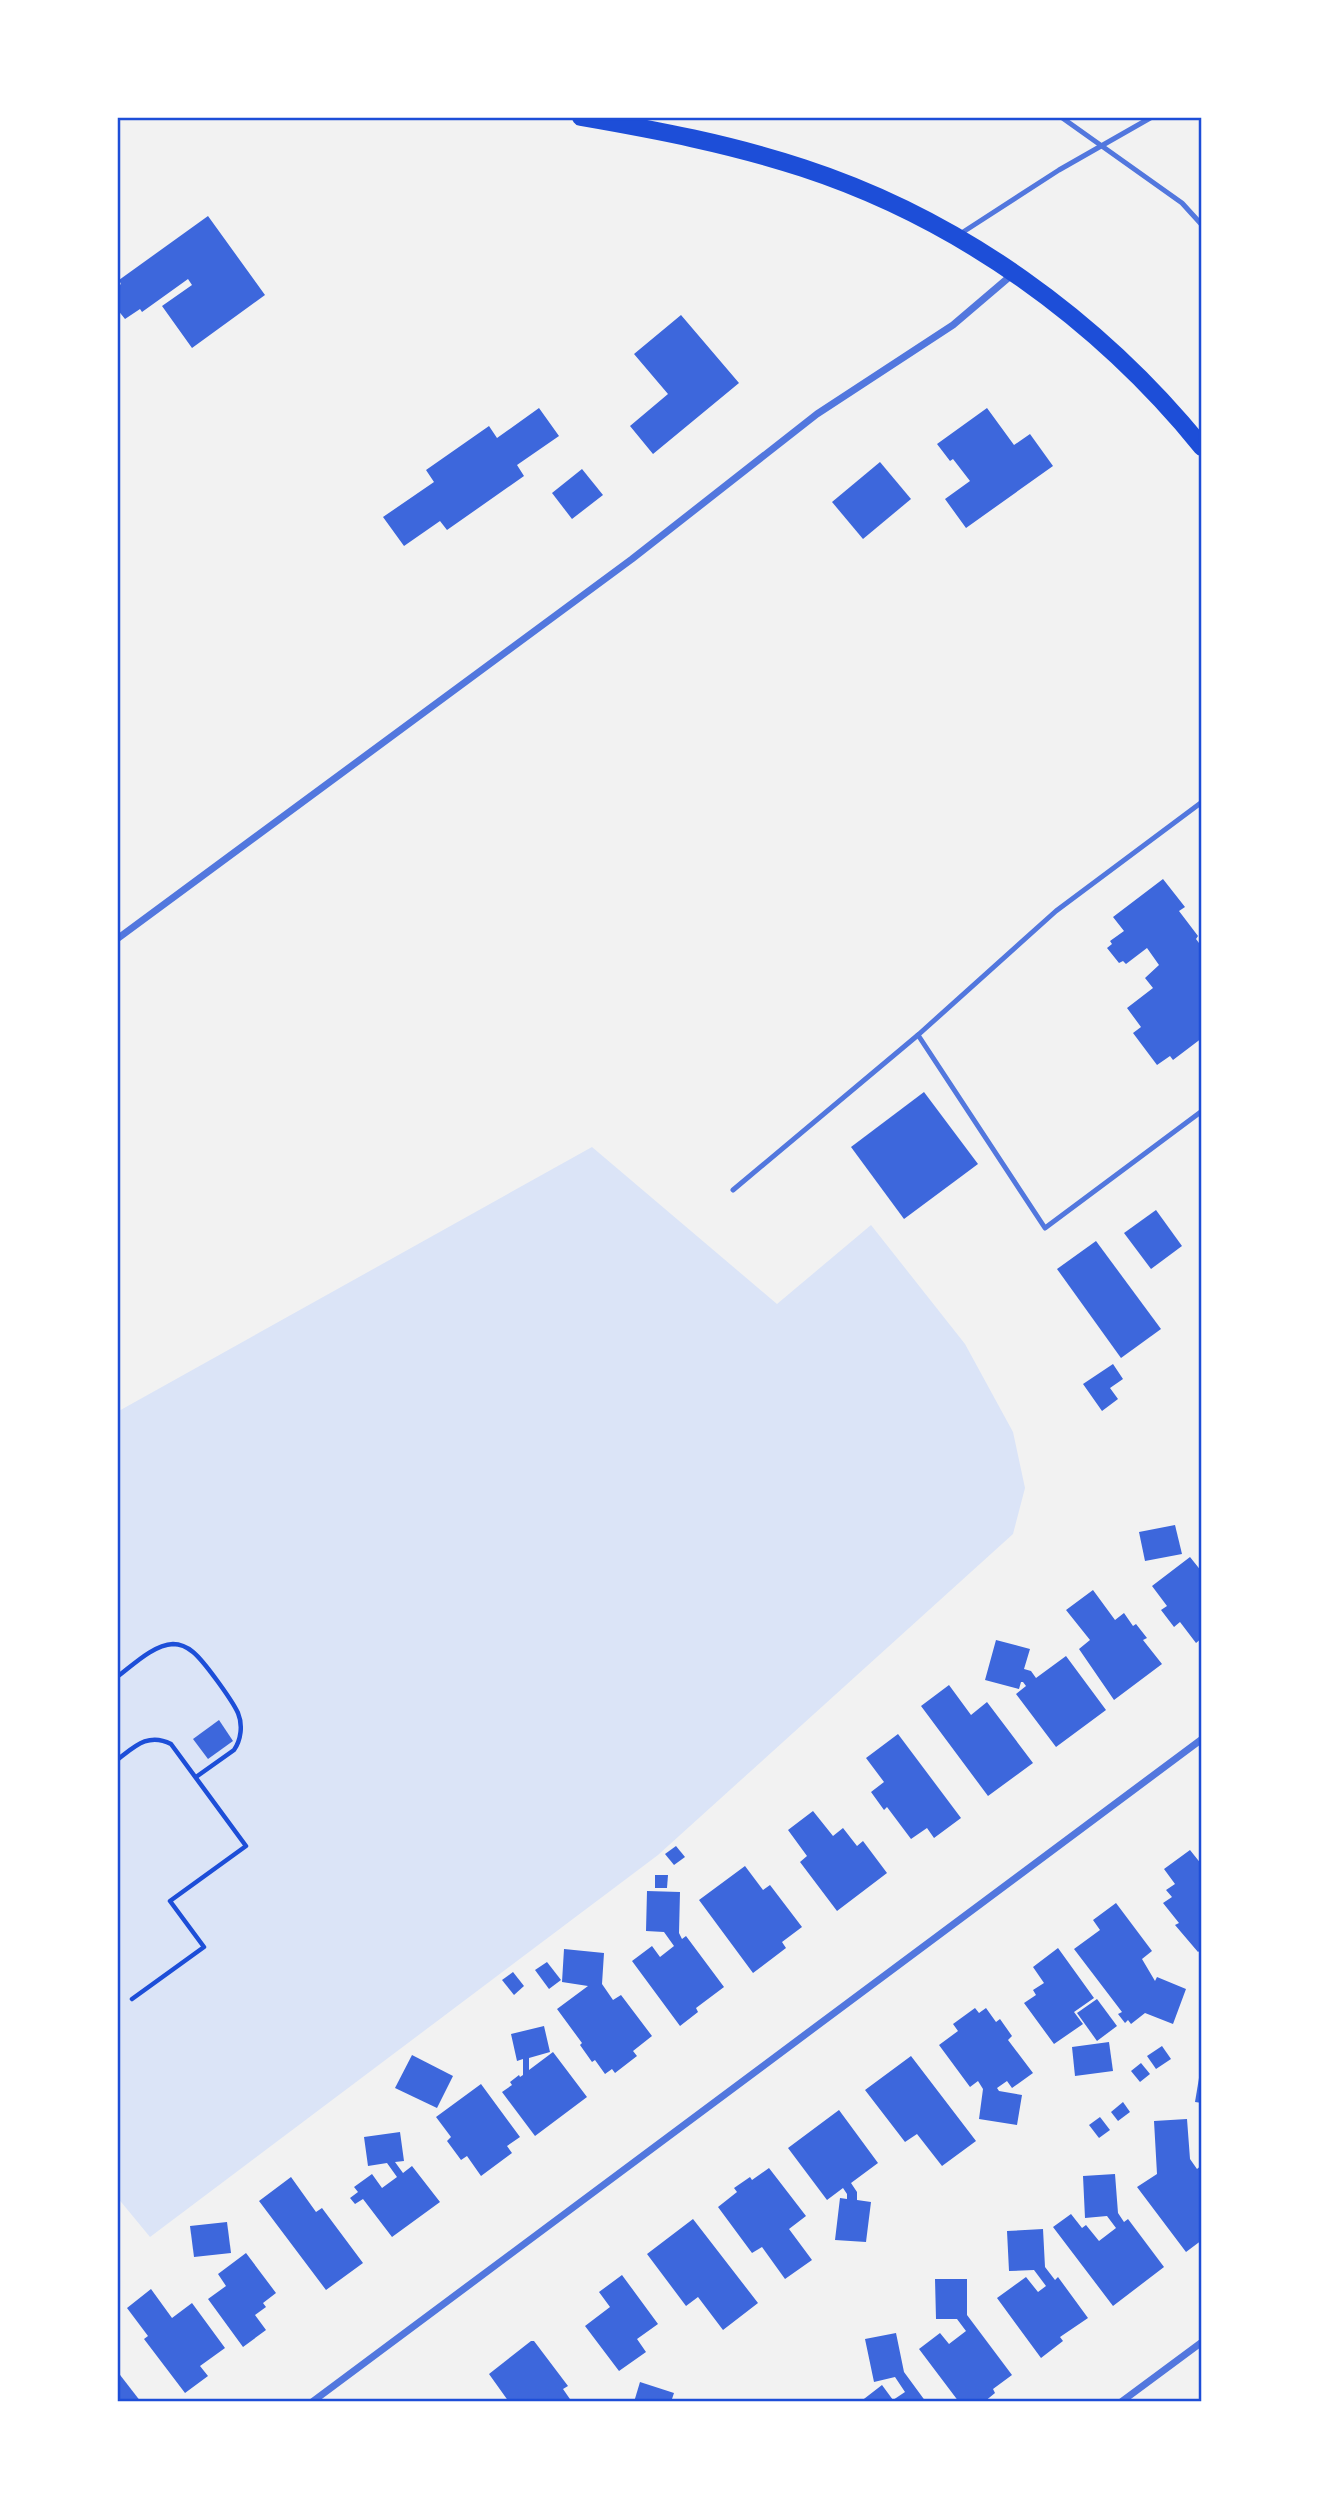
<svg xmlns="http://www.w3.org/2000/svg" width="1319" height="2519" viewBox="0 0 1319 2519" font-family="'Varela Round',sans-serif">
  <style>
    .green { fill: #dbe4f7 }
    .building { fill: #3d67dc }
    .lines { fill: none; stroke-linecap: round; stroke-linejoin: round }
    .path { stroke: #1d4ed8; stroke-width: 4.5 }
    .service { stroke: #5277de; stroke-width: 5 }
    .minor { stroke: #5277de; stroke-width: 7 }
    .primary { stroke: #1d4ed8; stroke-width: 18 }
    .neatline { fill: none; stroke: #1d4ed8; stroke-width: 2.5 }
  </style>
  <rect width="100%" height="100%" fill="#f2f2f2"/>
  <path class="green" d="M592 1147 777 1304 871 1225 965 1344 1013 1432 1025 1488 1013 1534 658 1855 150 2237 117 2197V1412Z"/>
  <g class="building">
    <path d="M208 216 265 295 192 348 162 306 192 285 188 279 142 312 140 309 125 319 117 309V287L121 284 119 280Z"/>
    <path d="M681 315 739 383 653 454 630 426 668 394 634 354Z"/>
    <path d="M539 408 559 436 517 465 524 476 447 530 440 521 404 546 383 517 434 482 426 470 489 426 497 438Z"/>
    <path d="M987 408 1014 445 1030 434 1053 466 966 528 945 499 970 481 953 459 950 461 937 444Z"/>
    <path d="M880 462 911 499 863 539 832 502Z"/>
    <path d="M582 469 603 495 572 519 552 493Z"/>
    <path d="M1163 879 1185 907 1179 911 1198 936 1196 939 1202 947V1020L1199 1021 1202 1025V1038L1173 1060 1170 1056 1157 1065 1133 1033 1141 1027 1127 1008 1153 988 1145 978 1159 965 1147 948 1126 964 1123 961 1119 963 1107 948 1112 944 1110 941 1124 931 1113 917Z"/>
    <path d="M924 1092 978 1164 904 1219 851 1147Z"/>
    <path d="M1156 1210 1182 1246 1151 1269 1124 1233Z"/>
    <path d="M1096 1241 1161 1329 1121 1358 1057 1269Z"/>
    <path d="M1113 1364 1123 1379 1110 1388 1118 1399 1102 1411 1083 1384Z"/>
    <path d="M1175 1525 1182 1554 1145 1561 1139 1532Z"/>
    <path d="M1190 1557 1202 1572V1638L1196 1643 1180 1622 1174 1627 1161 1610 1167 1606 1152 1586Z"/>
    <path d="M1093 1590 1115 1620 1124 1613 1133 1626 1136 1624 1147 1638 1143 1640 1162 1664 1114 1700 1079 1649 1090 1640 1066 1610Z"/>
    <path d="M996 1640 1030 1649 1024 1669 1031 1671 1036 1678 1066 1656 1106 1710 1056 1747 1016 1694 1026 1686 1023 1682H1021L1019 1689 985 1680Z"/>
    <path d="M949 1685 971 1715 987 1702 1033 1763 988 1796 921 1706Z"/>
    <path d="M219 1720 233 1741 208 1759 193 1739Z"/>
    <path d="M898 1734 961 1818 934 1838 927 1828 911 1839 887 1807 884 1810 871 1792 884 1782 866 1758Z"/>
    <path d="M813 1811 833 1836 843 1828 857 1846 863 1841 887 1873 837 1911 800 1862 807 1856 788 1830Z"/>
    <path d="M676 1846 685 1857 674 1865 665 1854Z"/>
    <path d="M1190 1850 1202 1865V1949L1198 1952 1175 1925 1179 1923 1163 1903 1172 1897 1166 1890 1175 1884 1164 1869Z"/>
    <path d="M745 1866 763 1890 770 1885 802 1927 782 1942 786 1948 753 1973 699 1900Z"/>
    <path d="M655 1875H668L667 1888H655Z"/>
    <path d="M647 1891 680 1892 679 1933 682 1939 686 1936 724 1987 696 2008 698 2012 680 2026 632 1961 652 1946 660 1957 674 1946 664 1932 646 1931Z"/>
    <path d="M1116 1903 1152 1951 1142 1959 1155 1981 1157 1977 1186 1989 1173 2024 1145 2013 1131 2024 1128 2020 1125 2023 1118 2014 1122 2012 1074 1949 1100 1930 1093 1920Z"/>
    <path d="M1058 1948 1094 1998 1074 2012 1083 2024 1054 2044 1024 2003 1036 1995 1033 1990 1044 1983 1033 1967Z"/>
    <path d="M564 1949 604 1953 602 1984 613 2000 621 1995 652 2036 633 2051 637 2056 615 2073 612 2069 605 2074 595 2060 592 2062 580 2045 582 2043 557 2009 588 1986 562 1982Z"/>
    <path d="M547 1962 561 1980 549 1989 535 1970Z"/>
    <path d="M513 1972 524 1986 514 1995 502 1980Z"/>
    <path d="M1097 1999 1117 2026 1097 2041 1077 2013Z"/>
    <path d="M975 2008 979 2013 986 2008 996 2022 1000 2019 1012 2036 1008 2040 1033 2073 1012 2088 1007 2081 997 2088 999 2091 1022 2095 1017 2125 979 2119 983 2089 978 2081 970 2087 939 2045 958 2031 953 2024Z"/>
    <path d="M544 2026 550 2052 529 2058V2070L553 2052 587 2097 535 2136 502 2092 512 2085 510 2082 519 2075 520 2077 523 2075V2059L517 2061 511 2034Z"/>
    <path d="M1109 2042 1113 2071 1075 2076 1072 2047Z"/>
    <path d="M1162 2046 1171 2059 1156 2069 1147 2056Z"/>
    <path d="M412 2055 453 2076 437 2108 395 2088Z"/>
    <path d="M911 2056 976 2141 942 2166 917 2134 905 2142 865 2090Z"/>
    <path d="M1141 2063 1150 2074 1140 2082 1131 2071Z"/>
    <path d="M1200 2072 1202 2073V2103L1195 2102Z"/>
    <path d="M481 2084 520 2137 507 2146 512 2153 481 2176 467 2156 461 2160 447 2141 451 2137 436 2117Z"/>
    <path d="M1123 2102 1130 2112 1118 2121 1111 2112Z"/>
    <path d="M839 2110 878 2163 851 2183 857 2192V2200L871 2202 866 2242 835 2240 840 2198 847 2199V2194L843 2188 827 2200 788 2148Z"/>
    <path d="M1100 2117 1110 2130 1099 2138 1089 2125Z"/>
    <path d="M1187 2119 1190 2159 1197 2169 1202 2165V2240L1186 2252 1137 2187 1157 2174 1154 2121Z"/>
    <path d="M400 2132 404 2161 395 2162 403 2173 412 2166 440 2202 392 2237 363 2199 355 2204 350 2198 358 2192 354 2187 372 2174 382 2188 397 2177 387 2163 368 2166 364 2137Z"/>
    <path d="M769 2168 806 2216 789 2229 812 2260 785 2279 762 2247 752 2253 718 2207 737 2192 734 2188 750 2177 752 2180Z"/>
    <path d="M1115 2174 1118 2213 1124 2222 1128 2219 1164 2267 1113 2306 1053 2227 1071 2214 1082 2228 1086 2225 1099 2241 1116 2228 1107 2216 1085 2218 1083 2176Z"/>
    <path d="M291 2177 316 2212 322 2208 363 2263 326 2290 259 2201Z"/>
    <path d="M693 2219 758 2303 723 2330 698 2297 686 2306 647 2254Z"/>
    <path d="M227 2222 231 2253 194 2257 190 2226Z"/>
    <path d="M1043 2229 1045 2267 1055 2280 1058 2277 1088 2318 1060 2337 1063 2341 1041 2358 997 2298 1026 2277 1038 2292 1046 2286 1034 2270 1009 2271 1007 2231Z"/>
    <path d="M246 2253 276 2293 263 2303 266 2307 255 2315 266 2330 243 2347 208 2299 226 2286 218 2274Z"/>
    <path d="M622 2275 658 2324 637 2339 646 2352 619 2371 585 2326 610 2307 599 2292Z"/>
    <path d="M935 2279H967V2315L1012 2375 993 2389 995 2393 984 2402H959L919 2349 940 2333 949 2344 966 2331 957 2319H936Z"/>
    <path d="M151 2289 172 2318 192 2303 225 2348 200 2366 208 2376 185 2393 144 2339 148 2336 127 2308Z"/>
    <path d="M896 2333 904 2372 926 2402H860L882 2385 893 2400 905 2392 895 2377 874 2382 865 2339Z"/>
    <path d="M531 2341H534L568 2386 563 2389 572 2402H509L489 2374Z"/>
    <path d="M117 2371 141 2402H117Z"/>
    <path d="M640 2382 674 2393 671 2402H634Z"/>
  </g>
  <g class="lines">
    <g class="path">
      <path d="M117 1677C133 1665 153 1645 173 1644 180 1644 187 1647 193 1652 204 1661 232 1700 238 1713 243 1725 241 1740 234 1750L196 1777"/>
      <path d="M117 1760C134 1747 148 1732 171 1744L246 1846 170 1901 204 1947 132 1999"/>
    </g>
    <g class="service">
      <path d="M1061 117 1182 203 1202 225"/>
      <path d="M960 234 1059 170 1152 117"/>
      <path d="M1202 802 1056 911 918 1035 1045 1228 1202 1111"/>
      <path d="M733 1190 918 1035"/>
    </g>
    <g class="minor">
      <path d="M117 939 632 559 817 414 953 325 1014 273"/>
      <path d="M312 2402 1202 1739"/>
      <path d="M1121 2402 1202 2342"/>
    </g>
    <path class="primary" d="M581 117C656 130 730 144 803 168 959 219 1099 320 1202 447"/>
  </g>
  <rect width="1319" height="2519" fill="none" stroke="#ffffff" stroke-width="238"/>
  <rect x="119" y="119" width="1081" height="2281" class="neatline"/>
</svg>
